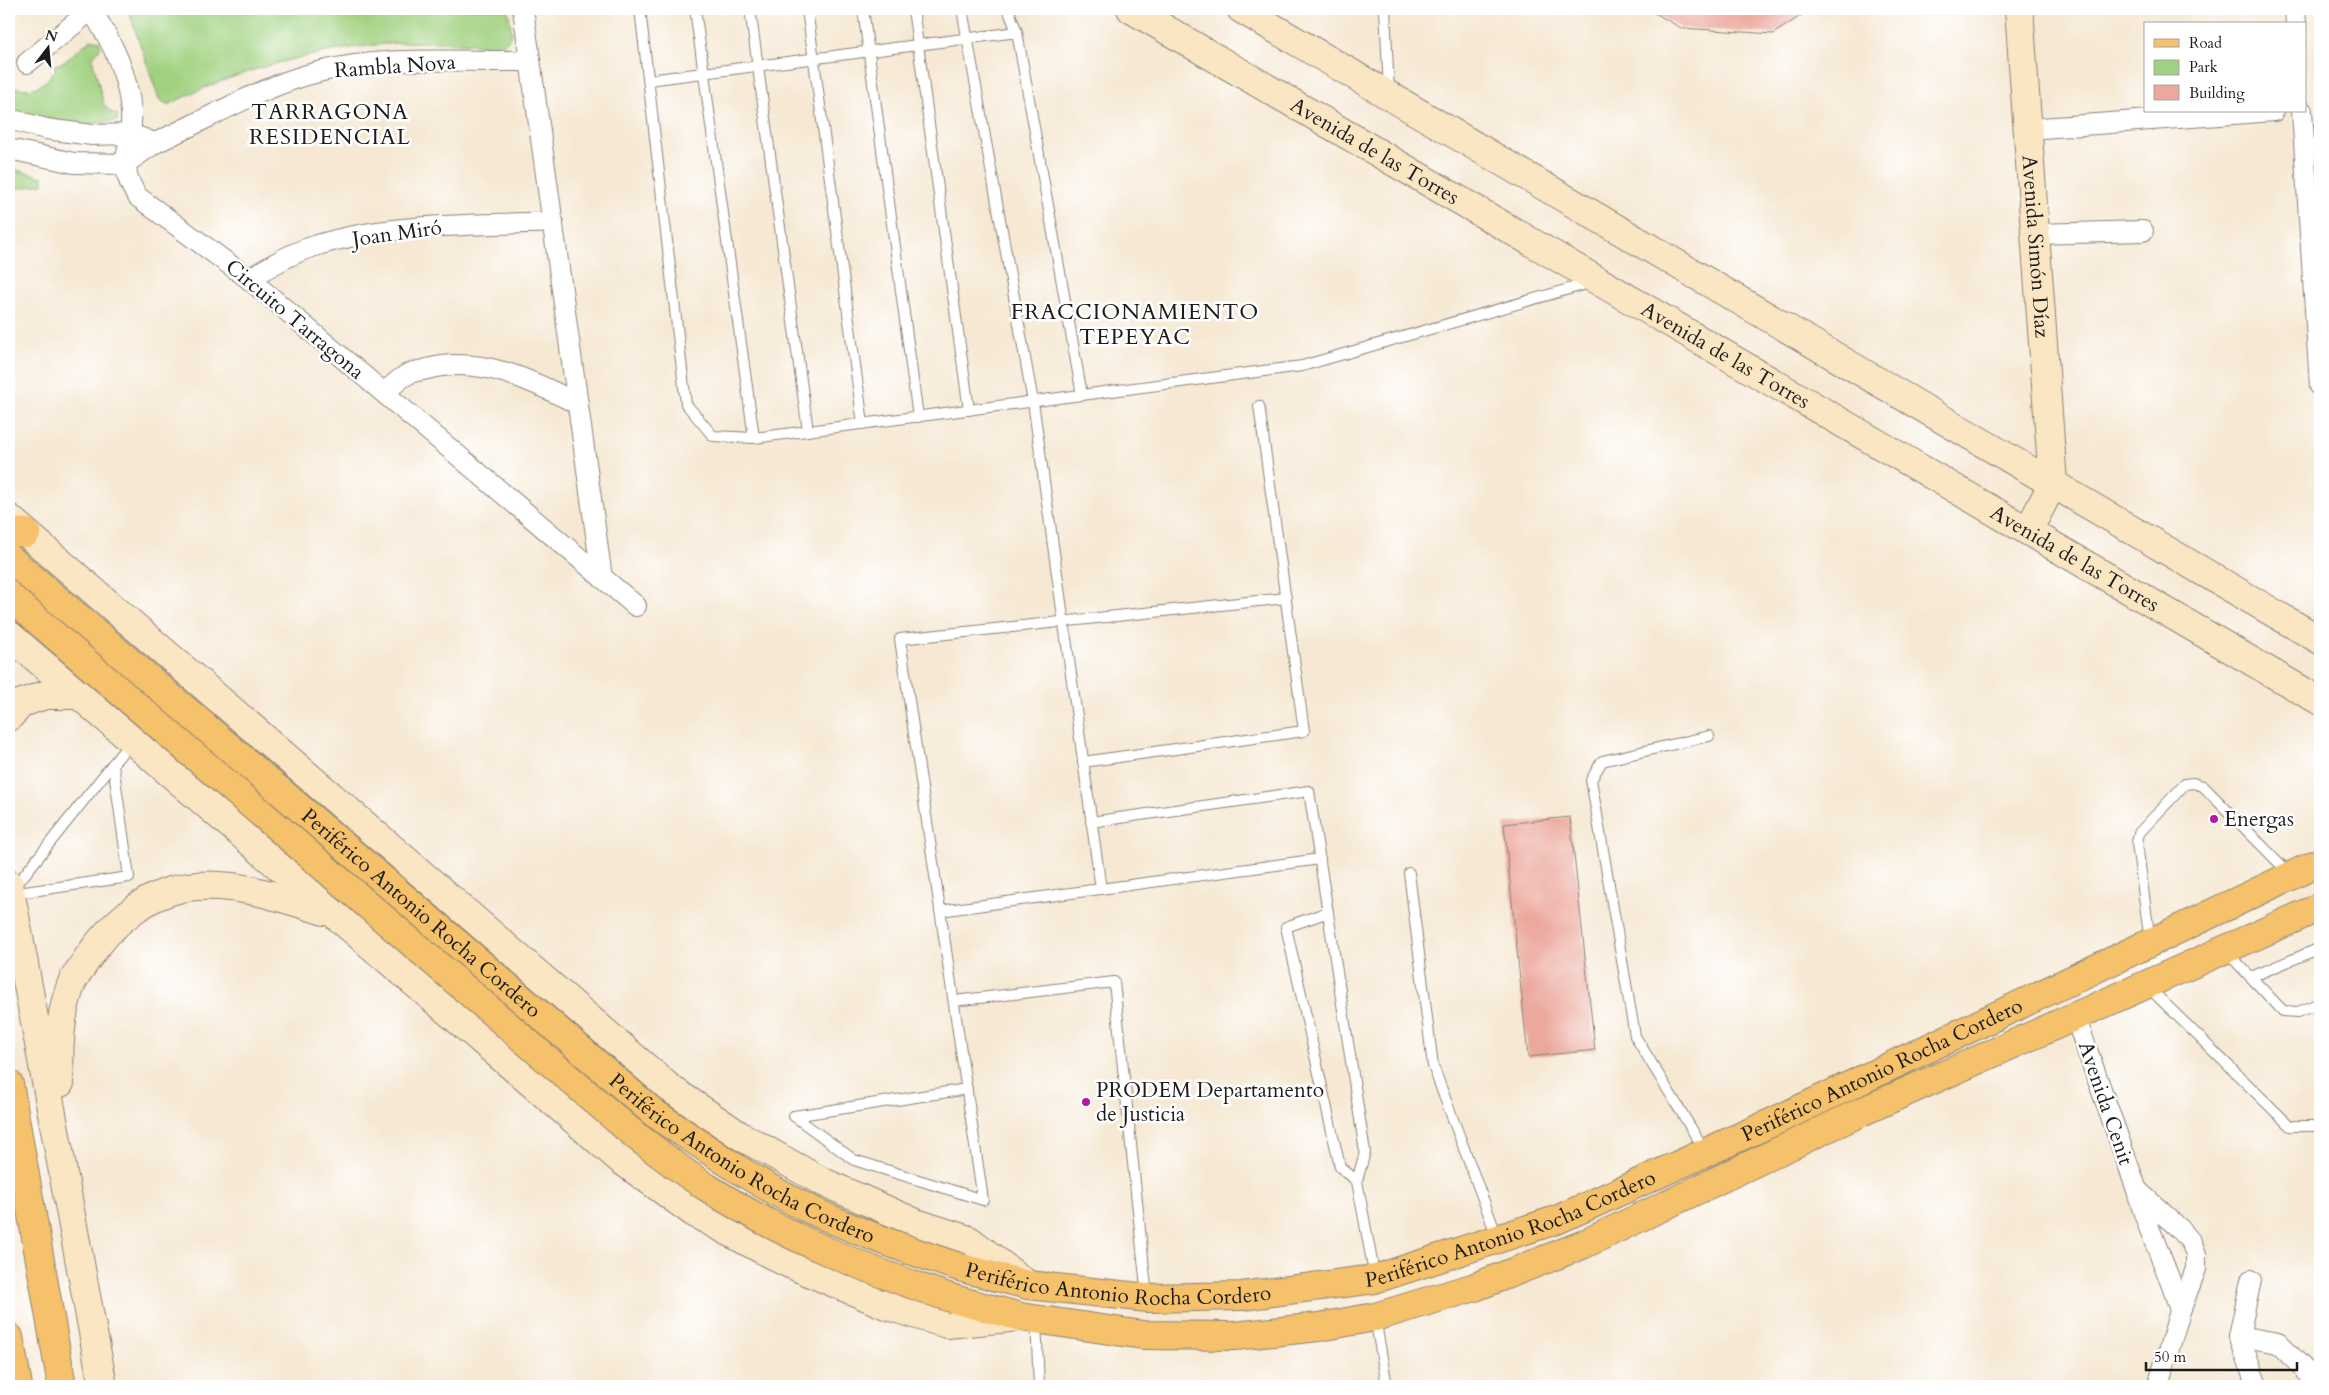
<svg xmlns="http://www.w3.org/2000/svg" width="2329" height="1395" viewBox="0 0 2329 1395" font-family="Cardo,serif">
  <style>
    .green { fill: #a1d180; stroke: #5e764e }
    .building { fill: #eca89d }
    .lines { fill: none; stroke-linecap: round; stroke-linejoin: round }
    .lane-casing { stroke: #898278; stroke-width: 12 }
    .street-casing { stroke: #898278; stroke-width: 22 }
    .secondary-casing { stroke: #898278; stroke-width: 30 }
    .primary-casing { stroke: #898278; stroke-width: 30 }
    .highway-casing { stroke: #898278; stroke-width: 30 }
    .lane { stroke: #fff; stroke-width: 10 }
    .street { stroke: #fff; stroke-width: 20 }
    .secondary { stroke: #fbe6c4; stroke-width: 28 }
    .primary { stroke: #f5c16b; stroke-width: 28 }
    .highway { stroke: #f5c16b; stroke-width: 28 }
    .highway-bridge-casing { stroke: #898278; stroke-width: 30; stroke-linecap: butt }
    .highway-bridge { stroke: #f5c16b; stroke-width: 28 }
    .poi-dot { fill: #b5179e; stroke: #fff; stroke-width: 2 }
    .labels { text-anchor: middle; stroke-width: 5; stroke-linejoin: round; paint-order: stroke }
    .street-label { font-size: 21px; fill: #1c1c1c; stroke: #fff }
    .poi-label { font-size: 21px; fill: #1c1c1c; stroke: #fff; text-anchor: start }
    .neighbourhood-label { font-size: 22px; letter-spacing: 1px; fill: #1c1c1c; stroke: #fff }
  </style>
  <rect width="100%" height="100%" fill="#fff"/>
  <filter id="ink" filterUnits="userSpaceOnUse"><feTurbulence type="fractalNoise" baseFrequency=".02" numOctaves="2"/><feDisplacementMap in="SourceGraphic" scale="10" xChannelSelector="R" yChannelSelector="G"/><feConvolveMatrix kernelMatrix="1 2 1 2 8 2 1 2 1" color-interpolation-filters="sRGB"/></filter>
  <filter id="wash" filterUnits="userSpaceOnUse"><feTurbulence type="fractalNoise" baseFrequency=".0096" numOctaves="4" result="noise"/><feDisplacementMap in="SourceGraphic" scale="20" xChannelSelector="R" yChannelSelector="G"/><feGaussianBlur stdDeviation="1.12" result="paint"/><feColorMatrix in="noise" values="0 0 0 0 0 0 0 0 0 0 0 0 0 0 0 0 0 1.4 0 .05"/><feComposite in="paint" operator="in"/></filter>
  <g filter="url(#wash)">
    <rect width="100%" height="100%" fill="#f6e8d3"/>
    <g class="green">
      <path d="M131 9H508L512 35 501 48C398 29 260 57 168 105L159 99 130 15Z"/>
      <path d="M91 39 99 41 101 47 92 58 104 105 109 111 118 115 117 121 83 125 61 122 9 108V85C29 94 49 87 55 65L64 62Z"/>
      <path d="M9 168 43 177V184L9 190Z"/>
    </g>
    <g id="blocks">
      <g class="building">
        <path d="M1648 9H1811L1773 34 1681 28Z"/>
        <path d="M1570 817 1595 1050 1528 1057 1504 824Z"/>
      </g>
    </g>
  </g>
  <g filter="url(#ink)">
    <use href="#blocks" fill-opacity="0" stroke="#898278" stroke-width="1"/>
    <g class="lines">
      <defs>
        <g id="lane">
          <path d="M640 9 686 404 713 436 754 438 1302 366 1593 282"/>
          <path d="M695 9 754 438"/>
          <path d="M750 9 808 431"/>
          <path d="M807 9 863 424"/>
          <path d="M863 9 918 417"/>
          <path d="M913 9 969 410"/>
          <path d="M962 9 1033 402 1101 889"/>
          <path d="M1008 9 1017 32 1082 395"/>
          <path d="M1385 9 1389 92"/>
          <path d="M649 80 1017 32"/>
          <path d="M1083 762 1304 731 1259 406"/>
          <path d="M1091 822 1309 791 1365 1152 1357 1181 1375 1278"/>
          <path d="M1409 873 1433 1066 1498 1239"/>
          <path d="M13 889 132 740"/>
          <path d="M11 894 129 877 113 764"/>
          <path d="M940 911 1320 859"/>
          <path d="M1328 912 1286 927 1340 1167 1357 1181"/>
          <path d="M2150 942 2137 843 2139 833 2185 784 2193 783 2203 786 2291 875"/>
          <path d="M2226 951 2283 1011 2298 1012 2320 1003"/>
          <path d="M2251 977 2320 948"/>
          <path d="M2148 987 2290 1126H2320"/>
          <path d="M954 1001 1114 982 1147 1297"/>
          <path d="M794 1116 854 1160 983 1200 900 639 1286 598"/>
          <path d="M794 1116 967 1089"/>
          <path d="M1705 1151 1635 1036 1591 780 1602 761 1709 736"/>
          <path d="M1375 1318 1387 1386"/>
          <path d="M1036 1320 1039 1386"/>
        </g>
        <g id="street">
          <path d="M90 9C112 40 128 73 131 112 134 147 114 164 138 197L249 279 636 606"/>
          <path d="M523 9 602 578"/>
          <path d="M2295 9 2296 24"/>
          <path d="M27 63 92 9"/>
          <path d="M2302 111 2320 386"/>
          <path d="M9 119 46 129 92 135 131 134 155 143 125 164 74 163 9 149"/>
          <path d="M2028 129 2274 111"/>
          <path d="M155 143C206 120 264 85 318 72 386 55 461 62 530 61"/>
          <path d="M2036 234 2143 231"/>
          <path d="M249 279C267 268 284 257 303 250 379 222 472 226 553 222"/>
          <path d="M384 393C391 387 400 378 408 374 414 371 421 371 427 369 480 355 533 381 578 404"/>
          <path d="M2075 1016 2137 1190C2147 1232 2169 1269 2180 1311"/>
          <path d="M2137 1190 2180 1229 2191 1242 2196 1254V1269L2180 1311 2158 1386"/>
          <path d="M2251 1280 2239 1336 2257 1386"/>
          <path d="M2239 1336 2278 1343 2320 1385"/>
        </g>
        <g id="secondary">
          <path id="s1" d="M1131 9 2320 701"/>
          <path d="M1241 9 2320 640"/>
          <path id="s2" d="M2019 9 2053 483 2028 531"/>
          <path d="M9 518 671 1089 739 1135 821 1181 916 1223 969 1240 1028 1285"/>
          <path d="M9 635 621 1160 694 1213 785 1262 888 1306 947 1324 1019 1317"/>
          <path d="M9 717 22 703 45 695H79"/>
          <path d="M9 884 103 1386"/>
          <path d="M60 1083C58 1050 59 1017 71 985 74 977 80 970 85 962 110 924 149 889 197 886 241 883 283 898 324 911"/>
        </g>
        <g id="primary">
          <path d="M9 532 26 533"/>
          <path d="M9 1084 62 1386"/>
          <path d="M9 1337 18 1386"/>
        </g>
        <g id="highway">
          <path id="s3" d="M962 1268 1028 1285 1148 1298 1242 1296 1375 1279 1559 1219 1775 1121 2320 862"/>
          <path d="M954 1299 1021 1317 1143 1335 1234 1336 1319 1327 1375 1317 1475 1287 1582 1245 1861 1112 2320 907"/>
        </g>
      </defs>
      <use href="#lane" class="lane-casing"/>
      <use href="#street" class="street-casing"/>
      <use href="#secondary" class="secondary-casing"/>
      <use href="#primary" class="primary-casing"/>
      <use href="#highway" class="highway-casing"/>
      <use href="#lane" class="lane"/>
      <use href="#street" class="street"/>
      <use href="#secondary" class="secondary"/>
      <use href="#primary" class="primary"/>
      <use href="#highway" class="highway"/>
      <defs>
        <g id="highway-bridge">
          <path id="s4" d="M9 558 654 1113C704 1147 755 1183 809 1209 859 1233 910 1251 962 1268"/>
          <path d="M9 596 637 1137C661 1154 684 1173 708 1188 784 1237 869 1271 954 1299"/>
        </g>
      </defs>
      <use href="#highway-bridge" class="highway-bridge-casing"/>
      <use href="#highway-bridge" class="highway-bridge"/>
    </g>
  </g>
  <g class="poi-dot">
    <circle cx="2214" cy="819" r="5"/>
    <circle cx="1086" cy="1102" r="5"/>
  </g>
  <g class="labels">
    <g class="street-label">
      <text transform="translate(395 66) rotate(-4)" y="7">Rambla Nova</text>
      <text dy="7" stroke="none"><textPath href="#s1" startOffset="282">Avenida de las Torres</textPath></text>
      <text transform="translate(397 233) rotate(-8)" y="7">Joan Miró</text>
      <text dy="7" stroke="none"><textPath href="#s2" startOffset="238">Avenida Simón Díaz</textPath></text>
      <text transform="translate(295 319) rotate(40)" y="7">Circuito Tarragona</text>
      <text dy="7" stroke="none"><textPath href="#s1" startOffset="688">Avenida de las Torres</textPath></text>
      <text dy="7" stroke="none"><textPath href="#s1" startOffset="1092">Avenida de las Torres</textPath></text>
      <text dy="7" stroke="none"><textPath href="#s4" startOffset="544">Periférico Antonio Rocha Cordero</textPath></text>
      <text dy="7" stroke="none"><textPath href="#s3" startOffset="966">Periférico Antonio Rocha Cordero</textPath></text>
      <text transform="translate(2106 1103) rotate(71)" y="7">Avenida Cenit</text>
      <text dy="7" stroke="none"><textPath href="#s4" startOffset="950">Periférico Antonio Rocha Cordero</textPath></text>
      <text dy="7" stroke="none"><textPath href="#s3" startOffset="561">Periférico Antonio Rocha Cordero</textPath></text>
      <text dy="7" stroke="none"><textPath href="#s3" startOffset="158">Periférico Antonio Rocha Cordero</textPath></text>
    </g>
    <g class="poi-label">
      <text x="2224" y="826">Energas</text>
      <text x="1096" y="1097">PRODEM Departamento<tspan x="1096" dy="24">de Justicia</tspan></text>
    </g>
    <g class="neighbourhood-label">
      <text x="330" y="119">TARRAGONA<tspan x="330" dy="25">RESIDENCIAL</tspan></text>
      <text x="1135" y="319">FRACCIONAMIENTO<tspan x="1135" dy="25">TEPEYAC</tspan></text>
    </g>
  </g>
  <rect width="2329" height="1395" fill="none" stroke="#fff" stroke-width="30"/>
  <rect x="2144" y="22" width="162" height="90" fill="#ffffff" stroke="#a4a4a4"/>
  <rect x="2154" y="39" width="25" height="8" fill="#f5c16b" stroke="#a4a4a4"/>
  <text x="2189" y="48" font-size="15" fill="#1c1c1c">Road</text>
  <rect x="2154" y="60" width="25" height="15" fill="#a1d180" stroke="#a4a4a4"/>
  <text x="2189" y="72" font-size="15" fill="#1c1c1c">Park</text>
  <rect x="2154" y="85" width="25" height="15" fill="#eca89d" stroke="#a4a4a4"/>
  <text x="2189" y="98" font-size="15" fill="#1c1c1c">Building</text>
  <g transform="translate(48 48) rotate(16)" stroke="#ffffff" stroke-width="4" paint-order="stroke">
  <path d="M0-4L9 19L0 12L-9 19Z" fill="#1c1c1c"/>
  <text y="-8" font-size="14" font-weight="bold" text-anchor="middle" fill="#1c1c1c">N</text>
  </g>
  <path d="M2146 1362v8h151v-8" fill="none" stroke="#1c1c1c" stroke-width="2.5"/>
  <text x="2154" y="1362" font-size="15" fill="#1c1c1c" stroke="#ffffff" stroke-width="4" paint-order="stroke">50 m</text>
</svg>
